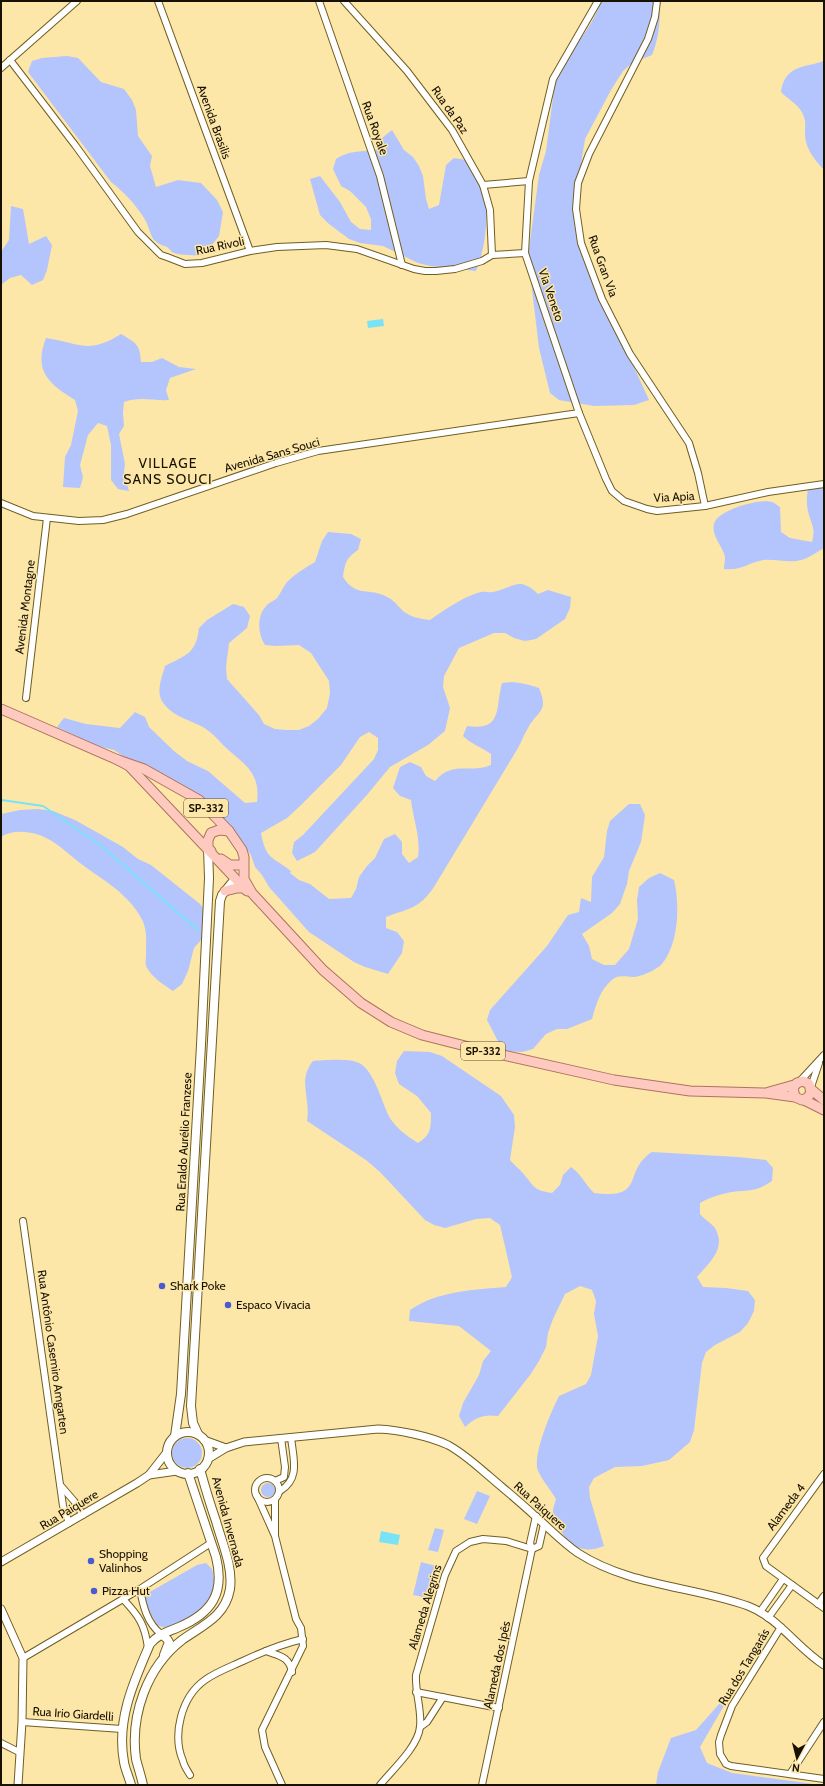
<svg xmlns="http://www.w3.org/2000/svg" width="825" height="1786" viewBox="0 0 825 1786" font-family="Cabin,sans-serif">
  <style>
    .green { fill: #b4c4fd }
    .water { fill: #79e2f7 }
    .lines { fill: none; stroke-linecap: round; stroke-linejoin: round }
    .stream { stroke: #79e2f7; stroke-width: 2 }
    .minor-casing { stroke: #705e21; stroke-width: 8 }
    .tertiary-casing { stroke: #705e21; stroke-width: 9 }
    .secondary-casing { stroke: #705e21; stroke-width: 10 }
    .primary-casing { stroke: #ae7260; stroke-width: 11 }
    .minor { stroke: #fff; stroke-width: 6 }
    .tertiary { stroke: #fff; stroke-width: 7 }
    .secondary { stroke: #fff; stroke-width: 8 }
    .primary { stroke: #fecabf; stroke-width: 9 }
    .poi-dot { fill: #4a5bd0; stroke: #fce7a9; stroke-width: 1.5 }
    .labels { text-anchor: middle; stroke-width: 3; stroke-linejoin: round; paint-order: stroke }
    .shield { fill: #fce7a9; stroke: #5d5133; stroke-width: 1 }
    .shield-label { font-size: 11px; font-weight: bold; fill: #191100 }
    .street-label { font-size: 12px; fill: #191100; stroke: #fce7a9 }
    .poi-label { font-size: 12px; fill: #191100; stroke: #fce7a9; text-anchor: start }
    .quarter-label { font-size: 14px; letter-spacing: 1px; fill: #191100; stroke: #fce7a9 }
  </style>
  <rect width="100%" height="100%" fill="#fce7a9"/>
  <g class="green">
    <path d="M601 1H659C661 19 659 38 652 55L632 63 623 71 611 90 585 139 574 208 582 242 617 330 649 400 634 405 594 406 559 400 550 393 539 348 528 256 539 175 546 151 557 67C562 49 568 53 578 42 586 33 598 12 601 1Z"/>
    <path d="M67 56 78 58 101 82 124 89 132 100 136 110 138 136 152 156 150 166 156 187 178 180 201 183 217 200 223 212 219 236 204 255C198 256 179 255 174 253 171 252 170 249 167 247 162 245 158 244 154 240 149 233 149 225 144 218 135 204 124 192 111 182L28 72 32 61 42 58Z"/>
    <path d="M824 61V170C815 160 806 150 805 135 805 129 806 122 804 117 801 106 789 100 781 92 785 65 803 68 824 61Z"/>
    <path d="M392 130 404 150 413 157 419 166 423 176 426 199 429 209 439 205 446 165 454 158 466 160C470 165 476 171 479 177 491 205 487 244 476 271L430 266 418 263 383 246 360 243 349 239 329 224 320 215 310 179 320 176 340 202 351 222 360 229 371 230V219L366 207 350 191 341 186 333 169 336 159C352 149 362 153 378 149L382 138Z"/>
    <path d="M11 206 23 209 29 244 46 236 52 245 47 270 43 280 32 285 21 275 10 278 1 285V252L9 240Z"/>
    <path d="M121 334C136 343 140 344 141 362H152L162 358 179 367 196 369 170 378 166 390 169 400C153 401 139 396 124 402L123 413 124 426 119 434 125 464 124 472 129 491 118 489 111 480V445L107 426 98 423 88 435 80 465 83 477 80 488 63 487 65 457 71 445 78 411 75 400C49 384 33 371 46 338 80 343 88 355 121 334Z"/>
    <path d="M824 484V548C815 553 807 560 796 561 785 562 774 559 763 560 748 563 741 571 724 569 724 565 725 561 725 557 723 546 711 536 714 524 717 510 760 498 772 502 775 503 778 506 780 507L781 532 790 538 812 542C816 527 811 525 808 511 806 503 807 496 808 489Z"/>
    <path d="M328 532 351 534 361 539 358 550C346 558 345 563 343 577 356 598 370 587 387 597 394 600 398 606 403 611 410 617 421 619 430 620 443 611 466 595 481 592 485 591 489 593 493 592 515 587 519 576 538 594L548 590 571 597 570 608 565 619 536 639 525 641 514 638 505 633H494L459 648 444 676 443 687 450 708 445 731 428 745 390 767 366 796 315 852 297 861 292 853 294 842 303 835 374 759 378 750V738L369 732 360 737 341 765 300 806 287 818 261 833C266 860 272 856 291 871L290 873 299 880 310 884 329 899 351 898 356 889 359 877 367 866 375 858 384 839 395 834 402 842V854L409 863 418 857C421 838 413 819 411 800L400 796 393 788 400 767 410 762 421 767 426 776 435 781C452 760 469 774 491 765V754C481 747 471 744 463 736L467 726C503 731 495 709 502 683 516 681 526 684 539 688 549 712 538 710 528 728 524 734 522 741 518 748L434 887C418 910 409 908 386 917V928L397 932 404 941 402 953 388 974 365 967 354 962 309 932 269 887 262 875 255 867 251 855 244 845 232 830 215 817 114 750 97 746 57 727 64 718 86 724 120 728 135 712 145 717 149 727 174 751 187 761 208 771 245 803 257 802C261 771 242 763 223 745 217 738 211 732 203 727 188 719 171 716 162 701 156 691 162 677 165 666 186 655 196 654 199 628L207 620 233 604 244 607 250 616 247 628 229 643 226 667 227 679 259 715 264 724 275 729 287 730H299L309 726 318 719 327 708 330 693 329 681 311 653 299 645 276 646 265 645C258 634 256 616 267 605 270 602 274 601 277 598 281 593 283 587 287 582 295 574 305 568 315 562L322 541Z"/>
    <path d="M629 804H640L645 815 641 842 629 871 627 884 620 904 612 913 582 934 589 946 592 959 604 965H615L629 949 638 919 637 900 639 887 649 878 660 873 674 880C680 904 679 945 661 965 655 970 646 974 639 976 631 979 621 973 613 979 600 989 596 1005 592 1019L567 1029H557L546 1034 533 1049 522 1052 503 1051 487 1020 490 1010 547 946 568 915 579 912 581 898 591 902 592 877 604 857 607 831 610 821Z"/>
    <path d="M38 809 53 811 75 820 123 847 138 859 151 865 200 904 210 917 202 939 194 948 188 971 182 984 173 991C163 984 152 978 146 966 145 963 146 958 146 955 146 941 148 928 140 916 124 889 98 878 75 859 63 849 51 838 36 834 25 831 11 830 1 837V814L20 810Z"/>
    <path d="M404 1051 430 1052 442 1056 501 1096 514 1115 515 1127 510 1160C515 1166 522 1171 526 1177 536 1189 535 1190 552 1193L560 1185 563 1175 571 1167C581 1174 585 1184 594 1193 647 1200 622 1171 652 1152L738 1157 766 1160 773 1168 772 1181C753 1194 747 1189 727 1193 717 1195 709 1198 700 1203V1214C704 1219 714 1225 716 1230 726 1250 708 1264 697 1277L703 1287 726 1288 748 1291 755 1300 754 1311 748 1323 740 1332 715 1345 706 1352 702 1363 694 1430 690 1442 669 1460 642 1466 615 1467 594 1478 589 1487 590 1498 604 1546C582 1555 569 1546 558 1526 556 1522 553 1516 553 1511 553 1507 555 1503 556 1499 551 1490 538 1475 537 1467 535 1449 551 1412 559 1396L586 1384 591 1375 598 1336 594 1314 596 1301 592 1290 580 1286 565 1294 553 1319 548 1333 546 1347 539 1361 530 1375 498 1416C484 1414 476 1417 465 1427L459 1416 463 1403 479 1375 483 1361 491 1351 459 1326 409 1321 410 1310C438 1291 472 1290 506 1287L512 1277 500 1225 490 1218 476 1219 445 1228 434 1225 425 1220 380 1172 366 1160 307 1121C311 1098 297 1081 313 1061 323 1060 350 1058 359 1063 375 1071 382 1104 390 1118 396 1128 408 1137 418 1143 431 1135 431 1128 431 1113L417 1096 399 1084 395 1073 397 1061Z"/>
    <circle cx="187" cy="1453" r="15"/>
    <circle cx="268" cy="1490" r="7"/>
    <path d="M477 1491 490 1496 477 1524 464 1519Z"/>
    <path d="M435 1528 444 1530 438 1552 428 1550Z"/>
    <path d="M421 1562 436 1566 428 1598 413 1595Z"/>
    <path d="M206 1563 212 1569 214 1579 213 1592 200 1611 175 1627 165 1628 157 1625 144 1602 148 1593 197 1565Z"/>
    <path d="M736 1685 700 1747 707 1763 732 1773 821 1785H656L658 1772 671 1738 696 1730Z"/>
  </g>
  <g class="water">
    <path d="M383 319 384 326 368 328 367 321Z"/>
    <path d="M381 1531 400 1535 398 1545 379 1542Z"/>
  </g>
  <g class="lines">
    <path class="stream" d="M1 802 2 800 43 806 100 845 198 930"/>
    <defs>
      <g id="minor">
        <path d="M158 1 250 251"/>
        <path d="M319 1 380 176 402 265"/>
        <path d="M344 1 407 71 452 130 483 185 490 210 492 255"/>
        <path d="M598 1 553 79 529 181 525 253 579 413 606 479 612 491 624 501 647 509 657 511 705 506 768 492 824 484"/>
        <path d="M657 1 655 17 648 39 589 154 578 183 576 209 581 243 602 299 630 354 689 443 698 473 705 506"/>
        <path d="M10 60 75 145 138 232 161 255 167 257 185 264 202 263 250 251 277 247 326 245 357 249 414 269 425 271H436L455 269 482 261 492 255 525 253"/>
        <path d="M1 68 77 1"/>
        <path d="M483 185 529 181"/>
        <path d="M1 503 33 516 79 521 103 520 127 514 276 463 318 451 579 413"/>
        <path d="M26 698 47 518"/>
        <path d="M800 1081 824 1055"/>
        <path d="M811 1087 819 1063"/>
        <path d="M23 1221 63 1506 69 1523"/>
        <path d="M824 1474 763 1558 766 1566 824 1608"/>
        <circle cx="267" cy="1490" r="12"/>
        <path d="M275 1481 284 1477 285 1467 281 1438"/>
        <path d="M61 1486 74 1501 83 1515"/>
        <path d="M280 1491C301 1478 293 1458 291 1437"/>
        <path d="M257 1496 275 1536 296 1619 301 1628 303 1646 262 1730 265 1747 282 1785"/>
        <path d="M275 1534V1500"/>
        <path d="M532 1549 530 1543 536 1516"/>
        <path d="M532 1549 539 1546 544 1524"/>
        <path d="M140 1589C143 1606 147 1623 161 1634"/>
        <path d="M123 1599C139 1616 145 1625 148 1648"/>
        <path d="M818 1604 824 1596"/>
        <path d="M760 1612 783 1579"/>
        <path d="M768 1618 792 1585"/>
        <path d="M781 1627 732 1706 721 1735 719 1742 720 1754 726 1764 731 1766 824 1779"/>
        <path d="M266 1651C279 1656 289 1656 292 1672"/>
        <path d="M23 1658 140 1589 211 1543"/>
        <path d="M416 1692 499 1708"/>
        <path d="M22 1722 122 1729"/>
        <path d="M420 1727 427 1722 443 1697"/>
        <path d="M1 1743 19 1752"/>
        <path d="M790 1774 824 1722"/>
        <path d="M190 1775C187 1770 184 1766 183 1761 172 1735 181 1697 205 1680 216 1672 230 1667 243 1661 262 1652 282 1644 303 1639"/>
        <path d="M380 1785C392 1770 418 1747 420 1727 422 1710 415 1693 416 1675L445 1575 456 1551 470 1542 483 1539 506 1541 532 1549"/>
        <path d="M482 1785 532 1549"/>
      </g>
      <g id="tertiary">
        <path d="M204 1440 226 1448"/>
        <path d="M208 1459 226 1448 244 1442 378 1429C399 1430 429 1436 448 1445 463 1453 476 1465 489 1476 504 1489 520 1502 535 1516 549 1528 562 1542 578 1553 629 1586 692 1586 748 1606 779 1618 797 1648 824 1665"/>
        <path d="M149 1475 177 1471"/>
        <path d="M1 1562 137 1483 149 1475 167 1452"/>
        <path d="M1 1609 23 1658 22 1722 18 1785"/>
      </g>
      <g id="secondary">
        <circle cx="188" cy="1453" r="21"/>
        <path d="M198 1434 193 1423 191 1406 220 901 222 895 235 879"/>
        <path d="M175 1436 181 1394 201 1045 209 878 208 848"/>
        <path d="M161 1634 167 1639 169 1642 164 1655"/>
        <path d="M131 1785C129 1777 125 1769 124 1762 116 1720 134 1681 150 1644 158 1634 168 1632 179 1627 212 1613 225 1593 216 1557L188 1473"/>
        <path d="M143 1785C141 1776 138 1767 136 1759 130 1715 147 1667 182 1640 203 1625 225 1617 230 1589 233 1566 222 1543 216 1521 210 1504 205 1487 200 1469"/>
      </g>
      <g id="primary">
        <path d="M1 709 118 760 129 766 247 891"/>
        <path d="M118 760 144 769 199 800 229 831 242 850 244 857V879L252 893 323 970 361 1003 391 1022 422 1035 481 1050 614 1080 690 1091 766 1093 795 1097 802 1100 807 1098 811 1093 809 1084 803 1081 797 1083 793 1088 795 1097"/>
        <path d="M211 851 208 848V840L211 833 219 830 229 831"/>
        <path d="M221 859 230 865H243"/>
        <path d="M225 891 237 888H244"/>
        <path d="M812 1090 824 1100"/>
        <path d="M769 1092 794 1085"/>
        <path d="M804 1100 824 1110"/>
      </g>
    </defs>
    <use href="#minor" class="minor-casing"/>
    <use href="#tertiary" class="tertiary-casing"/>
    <use href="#secondary" class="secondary-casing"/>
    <use href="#primary" class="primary-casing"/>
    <use href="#minor" class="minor"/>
    <use href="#tertiary" class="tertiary"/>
    <use href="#secondary" class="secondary"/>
    <use href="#primary" class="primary"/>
  </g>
  <g class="poi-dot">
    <circle cx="162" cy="1286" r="4"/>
    <circle cx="228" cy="1305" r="4"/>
    <circle cx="91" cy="1561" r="4"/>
    <circle cx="94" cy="1591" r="4"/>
  </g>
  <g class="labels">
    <g class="shield">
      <rect x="184" y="799" width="44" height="18" rx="3"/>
      <rect x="461" y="1042" width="44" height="18" rx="3"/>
    </g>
    <g class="shield-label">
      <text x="206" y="812">SP-332</text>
      <text x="483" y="1055">SP-332</text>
    </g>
    <g class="street-label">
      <text transform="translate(450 110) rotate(55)" y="4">Rua da Paz</text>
      <text transform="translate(214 122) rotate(70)" y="4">Avenida Brasilis</text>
      <text transform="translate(375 128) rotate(70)" y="4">Rua Royale</text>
      <text transform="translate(220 246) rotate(-12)" y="4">Rua Rivoli</text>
      <text transform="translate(603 266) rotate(70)" y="4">Rua Gran Via</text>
      <text transform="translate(551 295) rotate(71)" y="4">Via Veneto</text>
      <text transform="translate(272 455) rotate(-16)" y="4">Avenida Sans Souci</text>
      <text transform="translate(674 497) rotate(-3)" y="4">Via Apia</text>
      <text transform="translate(25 607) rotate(-83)" y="4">Avenida Montagne</text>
      <text transform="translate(184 1142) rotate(-87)" y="4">Rua Eraldo Aurélio Franzese</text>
      <text transform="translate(53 1352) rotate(82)" y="4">Rua Antônio Casemiro Amgarten</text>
      <text transform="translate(540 1506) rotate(42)" y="4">Rua Paiquere</text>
      <text transform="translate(786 1507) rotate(-53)" y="4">Alameda 4</text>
      <text transform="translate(69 1510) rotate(-31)" y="4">Rua Paiquere</text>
      <text transform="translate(228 1522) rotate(75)" y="4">Avenida Invernada</text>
      <text transform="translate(425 1607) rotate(-73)" y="4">Alameda Alegrins</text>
      <text transform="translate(497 1665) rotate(-78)" y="4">Alameda dos Ipês</text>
      <text transform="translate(744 1667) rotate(-59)" y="4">Rua dos Tangarás</text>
      <text transform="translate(73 1714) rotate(4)" y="4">Rua Irio Giardelli</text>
    </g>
    <g class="poi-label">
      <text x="170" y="1290">Shark Poke</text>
      <text x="236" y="1309">Espaco Vivacia</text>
      <text x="99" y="1558">Shopping<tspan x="99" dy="14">Valinhos</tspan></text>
      <text x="102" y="1595">Pizza Hut</text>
    </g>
    <g class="quarter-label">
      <text x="168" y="468">VILLAGE<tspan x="168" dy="16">SANS SOUCI</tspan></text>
    </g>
  </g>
  <rect width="825" height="1786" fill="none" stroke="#191100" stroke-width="4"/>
  <g transform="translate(797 1758) rotate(187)" stroke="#fce7a9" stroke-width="3" paint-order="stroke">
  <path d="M0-3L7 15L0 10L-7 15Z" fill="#191100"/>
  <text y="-6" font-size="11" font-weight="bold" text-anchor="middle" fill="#191100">N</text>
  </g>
</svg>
